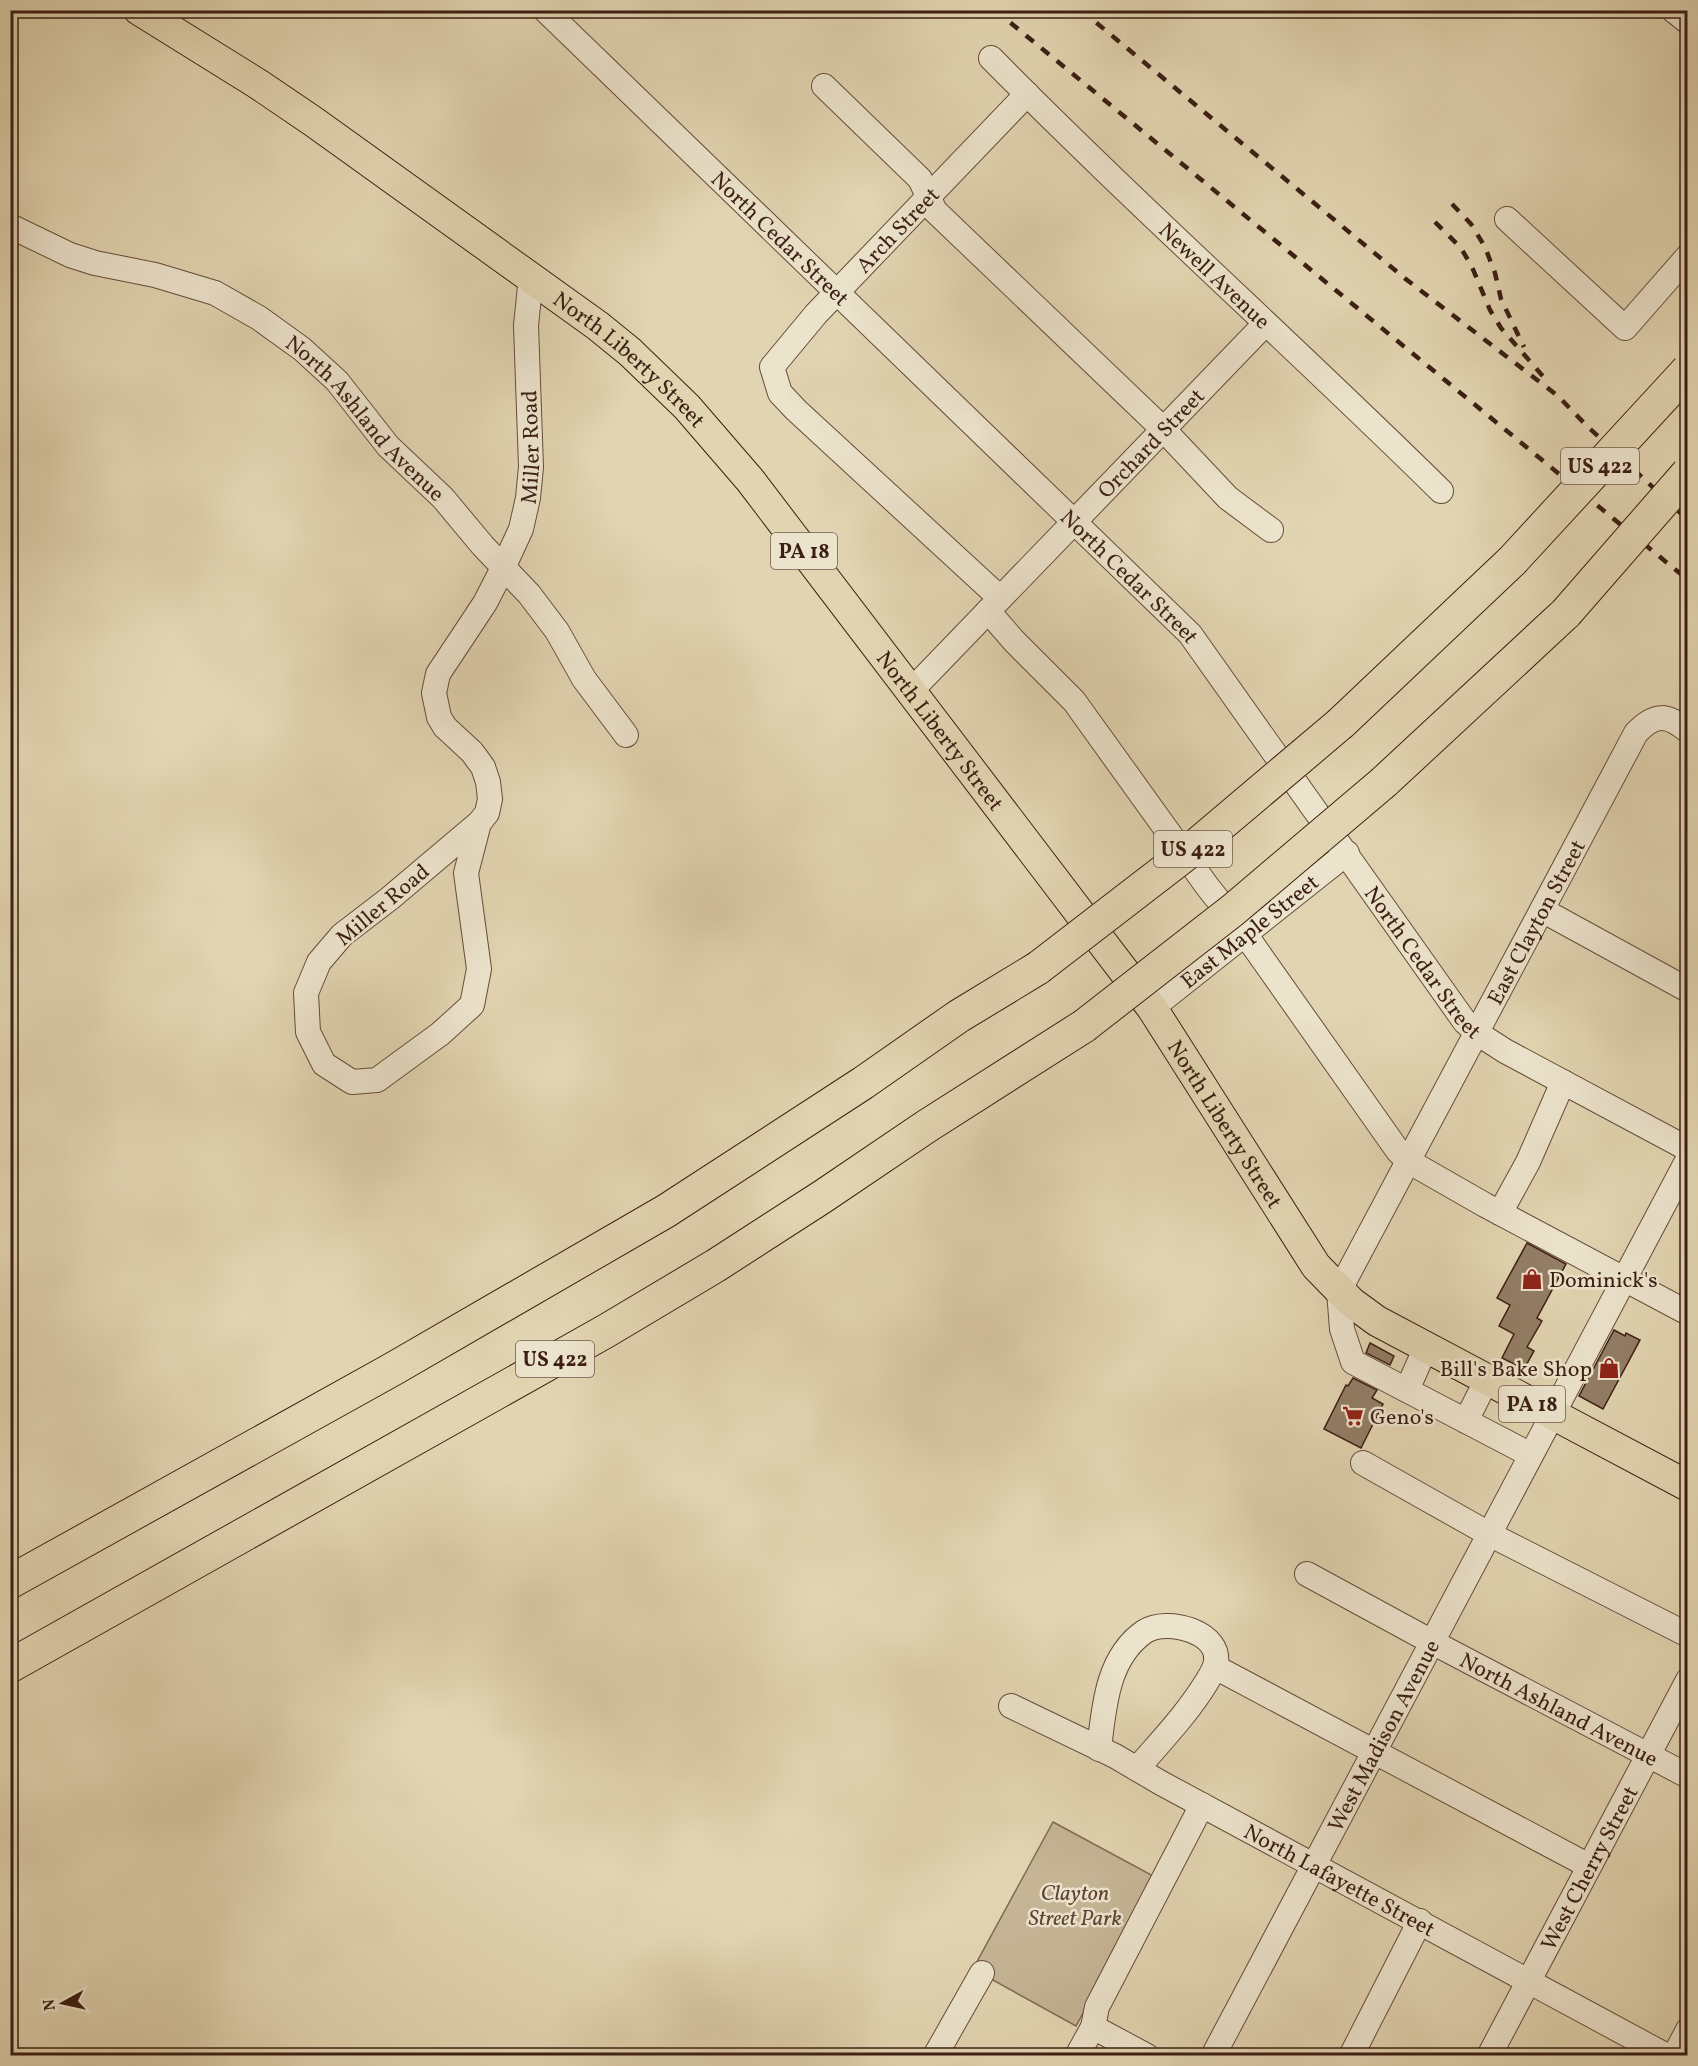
<svg xmlns="http://www.w3.org/2000/svg" width="1698" height="2066" viewBox="0 0 1698 2066" font-family="Vollkorn,serif">
  <style>
    .green { fill: #c5b595; stroke: #806a54; stroke-width: 1.5 }
    .building { fill: #927d65; stroke: #3c1f14; stroke-width: 1.5 }
    .lines { fill: none; stroke-linecap: round; stroke-linejoin: round }
    .minor-casing { stroke: #654c3b; stroke-width: 26 }
    .major-casing { stroke: #3c1f14; stroke-width: 32 }
    .highway-casing { stroke: #3c1f14; stroke-width: 35 }
    .minor { stroke: #ece3cc; stroke-width: 24 }
    .major { stroke: #e1d4b0; stroke-width: 30 }
    .highway { stroke: #e1d4b0; stroke-width: 33 }
    .rail { stroke: #3c1f14; stroke-width: 4.5; stroke-dasharray: 10 10; stroke-linecap: butt }
    .highway-bridge-casing { stroke: #3c1f14; stroke-width: 35; stroke-linecap: butt }
    .highway-bridge { stroke: #e1d4b0; stroke-width: 33 }
    .labels { text-anchor: middle; stroke-width: 5; stroke-linejoin: round; paint-order: stroke }
    .shield { fill: #ece3cc; stroke: #715a4b; stroke-width: 1.5 }
    .shield-label { font-size: 21px; font-weight: bold; fill: #3c1f14 }
    .street-label { font-size: 22px; fill: #3c1f14; stroke: #ece3cc }
    .poi-label { font-size: 22px; fill: #3c1f14; stroke: #ece3cc; text-anchor: start }
    .park-label { font-size: 22px; font-style: italic; fill: #5e4434; stroke: #ece3cc }
  </style>
  <rect width="100%" height="100%" fill="#e1d4b0"/>
  <filter id="stains"><feTurbulence type="fractalNoise" baseFrequency=".00333" numOctaves="4"/><feColorMatrix values="0 0 0 0 .2 0 0 0 0 .09 0 0 0 0 .02 0 0 0 .5 -.17"/></filter>
  <radialGradient id="worn" r=".72"><stop offset=".6" stop-color="#630" stop-opacity="0"/><stop offset="1" stop-color="#630" stop-opacity=".3"/></radialGradient>
  <path class="green" d="M1053 1822 1157 1878 1076 2026 973 1969Z"/>
  <g class="building">
    <path d="M1527 1243 1566 1264 1537 1318 1542 1321 1527 1347 1534 1351 1524 1369 1502 1358 1514 1334 1499 1326 1510 1305 1497 1298Z"/>
    <path d="M1614 1330 1625 1336 1626 1333 1640 1340 1603 1409 1579 1396Z"/>
    <path d="M1370 1343 1394 1356 1390 1365 1366 1353Z"/>
    <path d="M1353 1378 1377 1390 1372 1398 1383 1404 1361 1448 1324 1429 1346 1385 1348 1386Z"/>
  </g>
  <g class="lines">
    <defs>
      <g id="minor">
        <path id="s1" d="M545 10 1190 634 1465 1022 1477 1033 1505 1051 1688 1149"/>
        <path d="M1673 10 1688 22"/>
        <path id="s2" d="M991 58C1137 206 1293 345 1441 491"/>
        <path d="M824 86 920 179 935 211 1163 429 1228 498 1271 530"/>
        <path d="M1507 219 1625 328 1688 256"/>
        <path id="s3" d="M10 226 70 255 95 263 155 275 215 293 259 318 302 349 337 381 388 446 443 498 483 546 529 594 557 631 584 679 626 735"/>
        <path id="s4" d="M1000 598 796 410 780 393 772 367 816 314 1027 94"/>
        <path d="M988 611 1014 641 1074 701 1207 886 1245 934 1398 1151 1408 1161 1485 1205 1688 1313"/>
        <path id="s5" d="M911 691 1265 324"/>
        <path id="s6" d="M479 823 389 899 342 935 319 962 306 993 308 1032 324 1064 352 1082 377 1080 440 1034 472 1005 479 969 466 873 479 823 487 813 490 799 488 782 483 767 472 752 445 727 439 717 434 693 438 674 485 603 503 568 521 529 528 498 531 467 526 325 531 277"/>
        <path d="M1542 910 1688 990"/>
        <path id="s7" d="M1152 1008 1347 853"/>
        <path d="M1500 1213 1528 1162 1563 1082"/>
        <path d="M1407 1390 1426 1347"/>
        <path d="M1466 1421 1487 1379"/>
        <path id="s8" d="M1531 1455 1353 1362 1342 1329 1339 1291 1636 733C1655 713 1667 714 1688 731"/>
        <path d="M1363 1463 1489 1534 1688 1635"/>
        <path id="s9" d="M1307 1574 1432 1642 1688 1776"/>
        <path d="M1215 1667 1589 1866"/>
        <path id="s10" d="M1011 1706 1115 1756 1161 1783 1667 2056"/>
        <path d="M1099 1749C1104 1707 1107 1658 1144 1632 1167 1616 1225 1633 1215 1666 1213 1672 1209 1678 1206 1683 1187 1714 1161 1741 1137 1769"/>
        <path d="M1093 2027 1147 2056"/>
        <path d="M935 2056 982 1973"/>
        <path d="M1077 2056 1093 2027 1097 2007 1202 1805"/>
        <path id="s11" d="M1213 2056 1688 1159"/>
        <path d="M1351 2056 1420 1921"/>
        <path id="s12" d="M1489 2056 1688 1680"/>
        <path d="M1674 2056 1688 2030"/>
      </g>
      <g id="major">
        <path id="s13" d="M139 10 258 84 314 122 598 326 630 352 687 407 750 480 1152 1008 1316 1266 1351 1302 1377 1321 1688 1486"/>
      </g>
      <g id="highway">
        <path d="M1341 723 1512 561"/>
        <path d="M1384 782 1566 613"/>
        <path d="M10 1582 393 1369 666 1211 863 1083 959 1016 1038 968"/>
        <path d="M10 1666 606 1331 715 1266 822 1197 927 1126 1084 1026"/>
      </g>
    </defs>
    <use href="#minor" class="minor-casing"/>
    <use href="#major" class="major-casing"/>
    <use href="#highway" class="highway-casing"/>
    <use href="#minor" class="minor"/>
    <use href="#major" class="major"/>
    <use href="#highway" class="highway"/>
    <g class="rail">
      <path d="M995 10 1688 580"/>
      <path d="M1081 10 1407 280 1558 396 1586 425 1688 520"/>
      <path d="M1452 204 1471 224 1485 247 1495 273 1501 299 1524 347"/>
      <path d="M1435 222 1461 248 1472 267 1490 310 1501 328 1548 382"/>
    </g>
    <defs>
      <g id="highway-bridge">
        <path d="M1512 561 1688 370"/>
        <path d="M1566 613 1688 473"/>
        <path d="M1038 968 1186 854 1341 723"/>
        <path d="M1084 1026 1233 910 1384 782"/>
      </g>
    </defs>
    <use href="#highway-bridge" class="highway-bridge-casing"/>
    <use href="#highway-bridge" class="highway-bridge"/>
  </g>
  <defs>
    <symbol id="shop-bare" viewBox="-9 -9 18 18"><path d="M-5-2.5h2.3a2.7 3.5 0 0 1 5.4 0H5L5.5 6h-11ZM-1.5-2.5h3a1.5 2.3 0 0 0-3 0Z" fill="#8f2418" stroke="#ece3cc" stroke-width="2.5" paint-order="stroke"/></symbol>
    <symbol id="supermarket-bare" viewBox="-9 -9 18 18"><path d="M-6-5.5h2.5l.6 2H6L4.5 2H-2.5L-4.4-4H-6ZM-1.5 3.2a1.3 1.3 0 1 0 .1 0ZM3 3.2a1.3 1.3 0 1 0 .1 0Z" fill="#8f2418" stroke="#ece3cc" stroke-width="2.5" paint-order="stroke"/></symbol>
  </defs>
  <g fill-rule="evenodd">
    <use href="#shop-bare" x="1517" y="1264" width="30" height="30"/>
    <use href="#shop-bare" x="1594" y="1353" width="30" height="30"/>
    <use href="#supermarket-bare" x="1338" y="1401" width="30" height="30"/>
  </g>
  <g class="labels">
    <g class="shield">
      <rect x="1561" y="448" width="78" height="36" rx="4.5"/>
      <rect x="771" y="533" width="66" height="36" rx="4.5"/>
      <rect x="1154" y="831" width="78" height="36" rx="4.5"/>
      <rect x="516" y="1341" width="78" height="36" rx="4.5"/>
      <rect x="1499" y="1386" width="66" height="36" rx="4.5"/>
    </g>
    <g class="shield-label">
      <text x="1600" y="473">US 422</text>
      <text x="804" y="558">PA 18</text>
      <text x="1193" y="856">US 422</text>
      <text x="555" y="1366">US 422</text>
      <text x="1532" y="1411">PA 18</text>
    </g>
    <g class="street-label">
      <text dy="8" stroke="none"><textPath href="#s4" startOffset="514">Arch Street</textPath></text>
      <text dy="8" stroke="none"><textPath href="#s1" startOffset="328">North Cedar Street</textPath></text>
      <text dy="8" stroke="none"><textPath href="#s2" startOffset="312">Newell Avenue</textPath></text>
      <text dy="8" stroke="none"><textPath href="#s13" startOffset="603">North Liberty Street</textPath></text>
      <text dy="8" stroke="none"><textPath href="#s3" startOffset="414">North Ashland Avenue</textPath></text>
      <text dy="8" stroke="none"><textPath href="#s5" startOffset="345">Orchard Street</textPath></text>
      <text dy="8" stroke="none"><textPath href="#s6" startOffset="1107">Miller Road</textPath></text>
      <text dy="8" stroke="none"><textPath href="#s1" startOffset="814">North Cedar Street</textPath></text>
      <text dy="8" stroke="none"><textPath href="#s13" startOffset="1089">North Liberty Street</textPath></text>
      <text transform="translate(382 904) rotate(-40)" y="8">Miller Road</text>
      <text dy="8" stroke="none"><textPath href="#s8" startOffset="692">East Clayton Street</textPath></text>
      <text dy="8" stroke="none"><textPath href="#s7" startOffset="124">East Maple Street</textPath></text>
      <text dy="8" stroke="none"><textPath href="#s1" startOffset="1300">North Cedar Street</textPath></text>
      <text dy="8" stroke="none"><textPath href="#s13" startOffset="1575">North Liberty Street</textPath></text>
      <text dy="8" stroke="none"><textPath href="#s9" startOffset="286">North Ashland Avenue</textPath></text>
      <text dy="8" stroke="none"><textPath href="#s11" startOffset="363">West Madison Avenue</textPath></text>
      <text dy="8" stroke="none"><textPath href="#s12" startOffset="213">West Cherry Street</textPath></text>
      <text dy="8" stroke="none"><textPath href="#s10" startOffset="372">North Lafayette Street</textPath></text>
    </g>
    <g class="poi-label">
      <text x="1549" y="1287">Dominick's</text>
      <text x="1592" y="1376" text-anchor="end">Bill's Bake Shop</text>
      <text x="1370" y="1424">Geno's</text>
    </g>
    <g class="park-label">
      <text x="1075" y="1900">Clayton<tspan x="1075" dy="25">Street Park</tspan></text>
    </g>
  </g>
  <rect width="1698" height="2066" fill="none" stroke="#e1d4b0" stroke-width="36"/>
  <rect x="12" y="12" width="1674" height="2042" fill="none" stroke="#3c1f14" stroke-width="3"/>
  <rect x="18" y="18" width="1662" height="2030" fill="none" stroke="#3c1f14" stroke-width="1.5"/>
  <g transform="translate(63 2003) rotate(262)" stroke="#ece3cc" stroke-width="4.5" paint-order="stroke">
  <path d="M0-4.5L10 22L0 15L-10 22Z" fill="#3c1f14"/>
  <text y="-9" font-size="16" font-weight="bold" text-anchor="middle" fill="#3c1f14">N</text>
  </g>
  <rect width="100%" height="100%" filter="url(#stains)"/>
  <rect width="100%" height="100%" fill="url(#worn)"/>
</svg>
